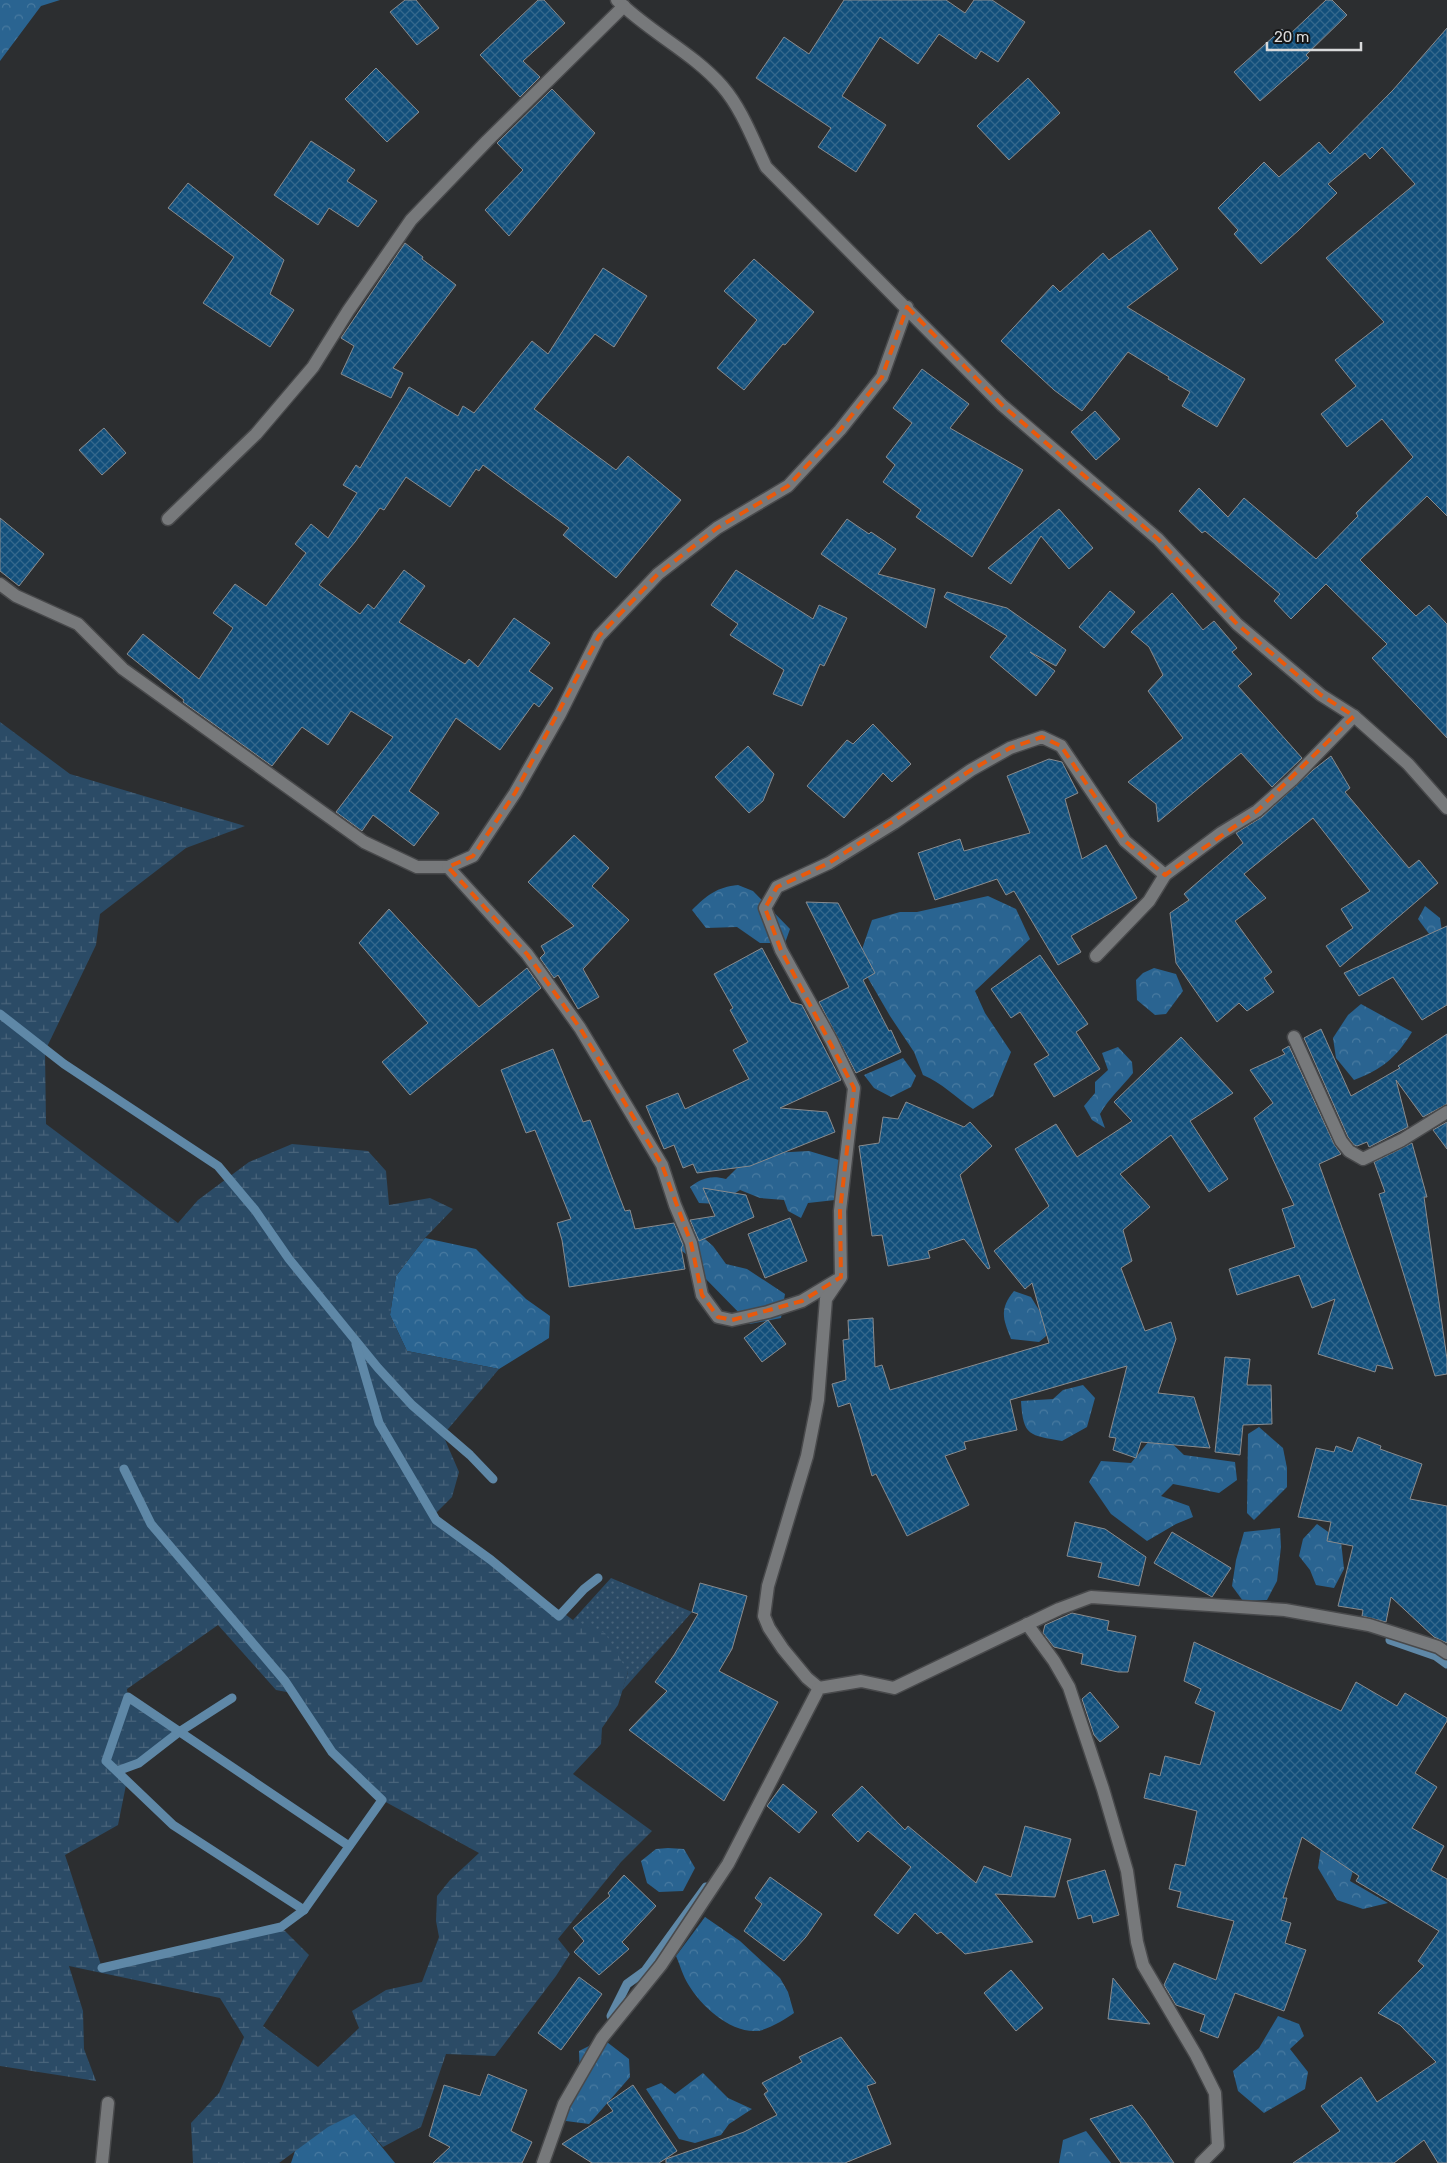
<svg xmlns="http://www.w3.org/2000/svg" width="1447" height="2163" viewBox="0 0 1447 2163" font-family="Rubik,sans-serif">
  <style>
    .green { fill: url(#green-dots) }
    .forest { fill: url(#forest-crowns) }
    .wetland { fill: url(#wetland-marsh); fill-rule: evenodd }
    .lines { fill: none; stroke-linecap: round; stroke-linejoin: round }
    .stream { stroke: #5f88a7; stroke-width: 9 }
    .building { fill: url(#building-cross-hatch); stroke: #898b8e }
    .street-casing { stroke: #48494b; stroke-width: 15 }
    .street { stroke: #77797b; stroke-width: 12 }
    .marked { fill: none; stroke: #e8590c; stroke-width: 4; stroke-dasharray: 10 6; stroke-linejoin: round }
  </style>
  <defs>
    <pattern id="green-dots" width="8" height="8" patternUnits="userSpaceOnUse" patternTransform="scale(1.25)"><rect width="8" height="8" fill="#2b4b66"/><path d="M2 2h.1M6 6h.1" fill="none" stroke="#49647b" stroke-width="1.8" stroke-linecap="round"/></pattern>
    <pattern id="forest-crowns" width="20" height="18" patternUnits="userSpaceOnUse" patternTransform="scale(1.25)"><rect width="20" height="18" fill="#2a6491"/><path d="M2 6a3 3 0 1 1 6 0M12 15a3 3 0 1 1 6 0" fill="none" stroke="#487aa0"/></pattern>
    <pattern id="wetland-marsh" width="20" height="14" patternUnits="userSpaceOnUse" patternTransform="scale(1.25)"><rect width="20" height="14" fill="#2b4b66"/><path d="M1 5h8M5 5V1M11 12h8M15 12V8" fill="none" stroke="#49647b"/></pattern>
    <pattern id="building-cross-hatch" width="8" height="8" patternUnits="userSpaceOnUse" patternTransform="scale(1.25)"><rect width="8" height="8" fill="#124f7b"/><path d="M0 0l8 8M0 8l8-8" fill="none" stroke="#34688d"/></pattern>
  </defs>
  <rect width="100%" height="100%" fill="#2c2e30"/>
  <path class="green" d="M611 1578 692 1612 622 1691 628 1672 573 1620Z"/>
  <g class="forest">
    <path d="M0 0H60L41 6 0 61Z"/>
    <path d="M738 885 753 891 790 929 785 943H760L737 927 706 928 692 910C707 895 717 887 738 885Z"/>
    <path d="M988 896 1016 909 1030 939 975 991 985 1013 1011 1052 993 1096 973 1109C955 1097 942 1083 923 1075L914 1052 890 1016 858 961 872 920 900 912H917Z"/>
    <path d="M1425 906 1440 918 1443 938 1435 942 1418 919Z"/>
    <path d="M1154 968 1176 974 1183 991 1166 1014 1155 1015 1137 1000 1136 980 1143 973Z"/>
    <path d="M1361 1004 1412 1032C1397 1057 1381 1070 1354 1080L1336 1058 1333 1038 1348 1015Z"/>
    <path d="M1118 1047 1132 1062 1133 1073C1122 1087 1109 1098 1100 1114L1105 1128 1092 1120 1084 1106 1095 1093V1082L1108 1070 1102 1053Z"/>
    <path d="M903 1058 916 1076 911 1087 891 1097 874 1088 864 1075Z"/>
    <path d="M809 1151 839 1160 850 1181 835 1200 808 1203 801 1218 788 1211 784 1200 760 1198 740 1190 718 1204 699 1203 690 1187C702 1178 711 1175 726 1179L751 1154Z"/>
    <path d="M680 1225 690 1226 713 1246 726 1264 747 1269 785 1294 781 1318 750 1324 700 1273 686 1254 671 1243V1233Z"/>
    <path d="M425 1238 476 1249 526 1299 550 1316 549 1338 499 1369 407 1351 390 1315 396 1276Z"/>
    <path d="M1014 1291 1031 1297 1052 1331 1039 1342 1011 1339C1003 1319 999 1309 1014 1291Z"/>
    <path d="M1083 1385 1095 1398 1087 1427 1062 1441C1030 1435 1023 1437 1021 1401L1053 1399 1063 1390Z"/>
    <path d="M1259 1427 1283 1448 1287 1468V1487L1254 1520 1247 1513 1248 1434Z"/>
    <path d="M1158 1430 1184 1455 1235 1462 1237 1480 1219 1493 1173 1484 1161 1496 1189 1506 1193 1517 1176 1524 1147 1541 1111 1514 1089 1482 1101 1461 1131 1463Z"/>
    <path d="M1317 1524 1341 1541 1344 1569 1334 1588 1316 1585 1310 1570 1299 1556 1303 1539Z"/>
    <path d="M1280 1528 1281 1547 1277 1581 1267 1600 1243 1601 1232 1586 1236 1560 1244 1532Z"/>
    <path d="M668 1848 684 1849 695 1868 683 1891 659 1892 647 1883 641 1861 656 1849Z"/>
    <path d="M1321 1848 1357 1857 1350 1881 1388 1903 1363 1909 1337 1900 1318 1868Z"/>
    <path d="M705 1917 740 1941 780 1978 788 1992 794 2013C786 2019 766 2031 756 2031 729 2032 701 2006 688 1984 683 1976 680 1965 676 1956Z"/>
    <path d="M1278 2016 1299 2024 1304 2036 1290 2049 1308 2072 1305 2089 1264 2113 1238 2091 1233 2071 1259 2048Z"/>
    <path d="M603 2039 629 2059 630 2077 589 2124 566 2121 565 2106 580 2078 579 2051Z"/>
    <path d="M703 2073 728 2098 752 2109 729 2124 721 2135 695 2143 679 2139 646 2089 661 2083 675 2094Z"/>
    <path d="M354 2113 395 2163H291L299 2139Z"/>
    <path d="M1086 2131 1111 2163H1059L1063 2140Z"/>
  </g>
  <path class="wetland" d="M0 722 70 774 245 826 186 848 100 914 96 945 45 1051 46 1124 178 1223 198 1200 249 1162 292 1144 368 1151 386 1171 389 1205 430 1198 453 1209 425 1238 396 1276 390 1315 407 1351 499 1369 443 1435 459 1472 452 1497 432 1517 573 1620 605 1633 628 1672 618 1705 602 1728 601 1744 573 1774 652 1831 621 1862 558 1939 570 1954 556 1976 495 2056 446 2054 421 2127 383 2147 354 2114 328 2127 279 2163H193L191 2123 219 2093 244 2037 220 1998 69 1966 83 2011 84 2049 96 2081 0 2066ZM218 1625 276 1690 292 1693 332 1752 382 1800 479 1853 450 1880 437 1896 436 1921 439 1937 422 1982 386 1990 352 2011 359 2028 318 2067 263 2026 309 1955 281 1927 102 1968 65 1855 118 1825 127 1780 118 1771 139 1763 179 1732 128 1697 127 1689Z"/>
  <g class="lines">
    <g class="stream">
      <path d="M0 1014 64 1064 218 1166 255 1210 289 1259 378 1368 412 1405 470 1455 493 1479"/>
      <path d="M356 1344 379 1423 436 1520 491 1560 559 1616 584 1589 598 1578"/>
      <path d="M1390 1640 1436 1656 1447 1664"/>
      <path d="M117 1771 139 1763 179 1732 232 1698"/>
      <path d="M304 1910 173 1825 106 1761 128 1697 349 1846"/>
      <path d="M102 1968 281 1927 304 1910 382 1800 332 1752 285 1681 151 1524 124 1469"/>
      <path d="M611 2016 627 1984 645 1971 706 1887"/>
    </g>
  </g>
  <g class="building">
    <path d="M405 0H416L439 28 417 45 390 12Z"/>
    <path d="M538 0H544L565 23 523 61 540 77 520 97 480 55Z"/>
    <path d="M844 0H946L965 13 974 0H992L1025 22 998 62 981 51 976 59 939 34 918 64 880 37 842 96 886 125 856 172 818 147 831 128 756 78 784 37 809 54Z"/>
    <path d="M1326 0H1332L1347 15 1306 55 1309 58 1260 101 1234 72 1282 29 1288 36Z"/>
    <path d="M1447 28V516L1427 496 1360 560 1416 616 1429 605 1447 624V738L1372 658 1387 644 1326 584 1291 619 1274 601 1280 594 1205 531 1202 533 1179 511 1199 488 1228 517 1244 498 1316 559 1358 516 1356 513 1413 457 1382 419 1347 447 1321 414 1356 386 1335 360 1384 322 1326 258 1415 184 1382 147 1370 159 1365 153 1328 184 1337 193 1299 230 1261 264 1234 234 1238 230 1218 208 1264 162 1279 177 1319 142 1330 154 1393 90Z"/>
    <path d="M376 68 419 112 387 142 345 99Z"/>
    <path d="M1028 78 1060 113 1009 160 977 126Z"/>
    <path d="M552 89 595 133 509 236 485 210 523 170 497 143Z"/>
    <path d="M311 141 355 170 347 181 377 201 358 227 329 208 318 225 274 195Z"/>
    <path d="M188 183 284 260 270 294 294 310 270 347 203 303 234 257 168 208Z"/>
    <path d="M1150 230 1178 269 1127 307 1245 379 1217 427 1182 406 1190 392 1168 379 1169 377 1128 352 1082 411 1054 390 1001 341 1053 285 1060 292 1103 253 1109 260Z"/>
    <path d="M405 243 423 257 422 259 456 285 393 368 403 373 391 398 341 374 354 346 341 338Z"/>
    <path d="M754 259 814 312 785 345 783 344 744 390 717 368 757 320 724 291Z"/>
    <path d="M603 268 647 296 614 347 595 334 534 409 616 470 628 456 681 500 616 578 563 535 569 528 483 465 479 471 476 469 450 507 406 477 384 510 380 508 355 542 319 585 360 614 368 604 374 609 404 570 425 586 399 622 465 664 469 659 478 667 514 618 550 643 529 671 553 688 539 707 534 703 500 750 456 718 409 791 439 813 414 846 373 815 362 831 336 812 393 737 351 711 328 745 302 727 272 766 183 702 184 700 127 654 143 634 199 679 233 628 213 613 235 584 266 606 306 553 295 544 311 524 328 538 357 493 343 485 356 465 360 468 409 387 458 416 463 406 474 413 532 341 548 354Z"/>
    <path d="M922 369 969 404 950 428 1023 470 972 557 916 517 921 510 883 482 895 465 886 457 912 423 893 408Z"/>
    <path d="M1095 411 1120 439 1096 460 1071 432Z"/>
    <path d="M104 428 126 453 102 475 79 450Z"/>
    <path d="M1059 509 1093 548 1069 569 1041 536 1011 584 988 568Z"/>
    <path d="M0 518 44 554 19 586 0 571Z"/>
    <path d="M847 519 869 534 871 532 896 549 878 574 935 589 926 628 821 554Z"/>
    <path d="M736 570 813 619 819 605 847 618 824 666 820 664 802 706 773 694 784 670 730 635 738 624 711 605Z"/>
    <path d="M1110 591 1135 612 1104 648 1079 627Z"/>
    <path d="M947 592 1007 608 1066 650 1056 666 1030 652 1055 671 1036 696 990 657 1007 636 944 597Z"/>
    <path d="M1172 593 1203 630 1214 621 1237 648 1232 652 1252 674 1238 686 1302 758 1272 787 1241 753 1158 822 1156 804 1128 782 1183 738 1148 691 1163 675 1149 647 1131 632Z"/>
    <path d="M873 724 911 764 892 782 883 773 844 818 807 786 847 740 853 744Z"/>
    <path d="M748 746 774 774 763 801 749 813 715 777Z"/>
    <path d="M1331 756 1350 788 1345 792 1409 868 1419 860 1438 883 1340 967 1326 946 1353 928 1341 909 1370 891 1313 818 1244 874 1266 898 1235 921 1272 972 1264 978 1274 992 1247 1011 1239 1003 1217 1022 1176 963 1170 913 1189 900 1184 894 1243 843 1236 833 1262 817 1313 770Z"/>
    <path d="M1049 759 1062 762 1078 793 1065 799 1082 859 1106 845 1137 898 1071 936 1081 952 1058 965 1014 891 1006 895 997 879 935 900 918 853 960 839 964 851 1030 833 1007 776Z"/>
    <path d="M574 835 609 868 592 886 629 920 583 969 599 997 578 1009 558 975 554 978 540 958 545 953 541 946 574 926 528 882Z"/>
    <path d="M806 902 838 903 875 973 863 980 889 1031 891 1030 901 1052 856 1073 819 1002 849 987Z"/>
    <path d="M389 909 479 1007 527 968 541 988 410 1095 382 1062 428 1023 359 943Z"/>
    <path d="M1447 926V1005L1422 1020 1393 977 1359 996 1344 973Z"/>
    <path d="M762 948 791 1002 802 1005 841 1080 780 1108 827 1112 835 1132 750 1166 697 1173 693 1164 683 1168 674 1145 664 1149 646 1106 678 1093 685 1109 749 1079 733 1050 748 1042 730 1010 733 1008 714 974Z"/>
    <path d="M1040 955 1088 1024 1076 1032 1100 1069 1054 1097 1034 1064 1049 1055 1020 1012 1011 1018 991 989Z"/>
    <path d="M1321 1029 1351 1096 1400 1068 1398 1066 1447 1034V1104L1423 1117 1396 1080 1408 1127 1369 1147 1367 1142 1357 1146 1354 1145 1348 1137 1304 1038Z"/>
    <path d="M1181 1037 1233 1093 1190 1121 1228 1179 1209 1192 1171 1135 1120 1174 1150 1207 1123 1230 1132 1261 1121 1268 1145 1331 1171 1322 1176 1339 1158 1393 1194 1397 1210 1448 1141 1442 1136 1458 1113 1450 1116 1438 1109 1437 1127 1366 1010 1400 1017 1430 964 1442 966 1449 945 1456 969 1505 907 1536 876 1474 872 1476 850 1403 838 1407 832 1384 846 1380 843 1340 849 1339 848 1320 873 1318 875 1367 882 1365 890 1390 1049 1343 1032 1283 1025 1289 994 1251 1049 1206 1015 1149 1056 1124 1077 1157 1132 1121 1114 1102Z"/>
    <path d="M1289 1046 1334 1144 1341 1154 1319 1164 1393 1369 1377 1365 1375 1372 1318 1354 1335 1299 1312 1308 1299 1275 1237 1295 1229 1269 1295 1247 1282 1209 1294 1205 1254 1118 1273 1103 1250 1070 1285 1054 1282 1050Z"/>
    <path d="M553 1049 583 1122 590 1120 625 1211 630 1210 635 1229 674 1223 683 1245 681 1248 685 1269 569 1287 562 1240 557 1223 571 1219 535 1130 526 1133 501 1070Z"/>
    <path d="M906 1102 964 1127 970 1122 992 1146 960 1175 990 1268 988 1269 964 1239 928 1251 930 1258 888 1266 882 1235 872 1236 859 1146 879 1143 883 1117 898 1119Z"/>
    <path d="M1447 1122V1149L1433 1130Z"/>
    <path d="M1412 1143 1427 1197H1424L1447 1359V1374L1435 1376 1379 1194 1385 1192 1374 1162Z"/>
    <path d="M703 1188 746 1195 754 1217 699 1241 690 1220 715 1216Z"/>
    <path d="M790 1218 807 1261 765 1278 748 1234Z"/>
    <path d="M768 1320 786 1344 762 1362 744 1338Z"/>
    <path d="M1225 1357 1250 1359 1247 1385H1271L1272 1424 1243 1425 1240 1455 1215 1452Z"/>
    <path d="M1358 1437 1381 1446 1380 1449 1422 1464 1410 1499 1447 1506V1643L1434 1637 1391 1597 1386 1622 1362 1616 1363 1610 1338 1606 1353 1546 1327 1541 1331 1522 1298 1517 1316 1448 1334 1452 1336 1446 1352 1452Z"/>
    <path d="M1075 1522 1105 1529 1146 1557 1139 1586 1098 1577 1102 1563 1067 1556Z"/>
    <path d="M1172 1532 1231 1568 1212 1597 1154 1563Z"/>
    <path d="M700 1583 747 1596 732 1649 719 1671 778 1702 724 1801 629 1730 667 1691 655 1682 674 1655 698 1614 692 1612Z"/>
    <path d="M1072 1613 1109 1621 1107 1630 1136 1636 1128 1672H1118L1081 1664 1083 1654 1054 1647 1043 1633 1045 1625Z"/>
    <path d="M1194 1642 1341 1711 1356 1682 1397 1706 1405 1693 1447 1718V1721L1415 1773 1437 1787 1412 1828 1444 1846 1431 1870 1447 1879V2163H1438L1424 2140 1394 2163H1293L1340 2131 1321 2106 1361 2077 1377 2102 1436 2062 1400 2025 1378 2013 1424 1966 1418 1961 1439 1931 1356 1881 1359 1876 1302 1837 1283 1898H1287L1281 1920 1291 1923 1285 1943 1306 1950 1284 2011 1235 1993 1218 2038 1200 2031 1205 2015 1176 2005 1164 1985 1174 1963 1216 1980 1234 1921 1177 1907 1181 1892 1169 1889 1175 1864 1185 1866 1197 1811 1144 1798 1150 1773 1160 1776 1165 1756 1200 1765 1215 1712 1195 1703 1201 1689 1184 1681Z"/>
    <path d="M1090 1692 1119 1727 1100 1742 1094 1735 1082 1699Z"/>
    <path d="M783 1784 817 1812 799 1833 767 1806Z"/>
    <path d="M862 1786 905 1830 908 1826 976 1883 984 1866 1011 1877 1025 1826 1071 1839 1055 1897 995 1894 1033 1942 965 1954 941 1932 937 1934 915 1913 898 1934 874 1915 911 1867 868 1831 858 1842 832 1815Z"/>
    <path d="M1105 1870 1119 1915 1093 1923 1091 1915 1078 1919 1067 1881Z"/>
    <path d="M624 1875 656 1906 622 1942 629 1949 599 1975 574 1952 584 1941 573 1928 610 1896 608 1893Z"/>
    <path d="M770 1877 822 1914 806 1937 784 1961 744 1931 762 1904 755 1898Z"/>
    <path d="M1011 1970 1043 2008 1016 2031 984 1993Z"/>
    <path d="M579 1977 602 1994 561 2050 538 2033Z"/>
    <path d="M1113 1978 1150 2024 1108 2019Z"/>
    <path d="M841 2037 876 2083 867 2086 891 2144 845 2163H666V2159L744 2132 777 2115 764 2094 768 2091 762 2083 802 2062 799 2057Z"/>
    <path d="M488 2074 527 2090 511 2131 532 2142 522 2163H433L450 2147 429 2136 444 2085 480 2096Z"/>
    <path d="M633 2085 677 2151 659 2163H592L562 2144 613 2111 607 2103Z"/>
    <path d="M1132 2105 1144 2120 1174 2163H1121L1090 2119Z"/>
  </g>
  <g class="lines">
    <defs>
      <g id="street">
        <path d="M617 0C649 32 692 52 722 86 742 109 753 140 766 167L1002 405 1158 539 1237 624 1321 695 1354 716 1408 764 1447 808"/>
        <path d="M168 519 256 434 313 367 348 311 411 220 487 141 624 6"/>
        <path d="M0 584 16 596 78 624 123 669 364 842 417 867H448L473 856 515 793 560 714 599 636 658 574 717 528 788 486 840 430 882 377 907 307"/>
        <path d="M448 867 527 954 580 1028 662 1165 675 1205 691 1243 702 1295 718 1317 732 1320 768 1312 802 1301 837 1280"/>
        <path d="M1096 956 1149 901 1165 875"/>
        <path d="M1294 1037 1341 1141 1349 1151 1363 1159 1402 1140 1447 1112"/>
        <path d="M1027 1624 1054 1661 1069 1687 1103 1789 1127 1871 1137 1942 1143 1965 1196 2055 1215 2093 1218 2146 1201 2163"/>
        <path d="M819 1688 807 1678 783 1649 769 1628 764 1616 768 1586 807 1456 818 1400 826 1299 841 1277 840 1211 854 1088 831 1040 781 950 765 908 777 887 829 863 894 823 971 770 1010 748 1042 737 1061 746 1125 841 1165 875 1221 833 1257 811 1292 780 1354 716"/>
        <path d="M102 2163 108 2103"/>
        <path d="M543 2163 564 2104 602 2038 661 1965 728 1864 819 1688 861 1681 894 1688 1059 1609 1091 1597 1285 1610 1369 1625 1438 1647 1447 1653"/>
      </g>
    </defs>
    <use href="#street" class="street-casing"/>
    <use href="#street" class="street"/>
  </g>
  <path class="marked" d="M907 307 1002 405 1158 539 1237 624 1321 695 1354 716 1257 811 1165 875 1125 841 1061 746 1042 737 1010 748 971 770 829 863 777 887 765 908 781 950 854 1088 840 1211 841 1277 802 1301 732 1320 718 1317 702 1295 691 1243 662 1165 580 1028 527 954 448 867 473 856 515 793 599 636 658 574 717 528 788 486 840 430 882 377Z"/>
  <path d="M1267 42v8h94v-8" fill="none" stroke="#d9dadb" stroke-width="2.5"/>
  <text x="1274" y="42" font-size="15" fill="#d9dadb" stroke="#151617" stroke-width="4" paint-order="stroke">20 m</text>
</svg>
